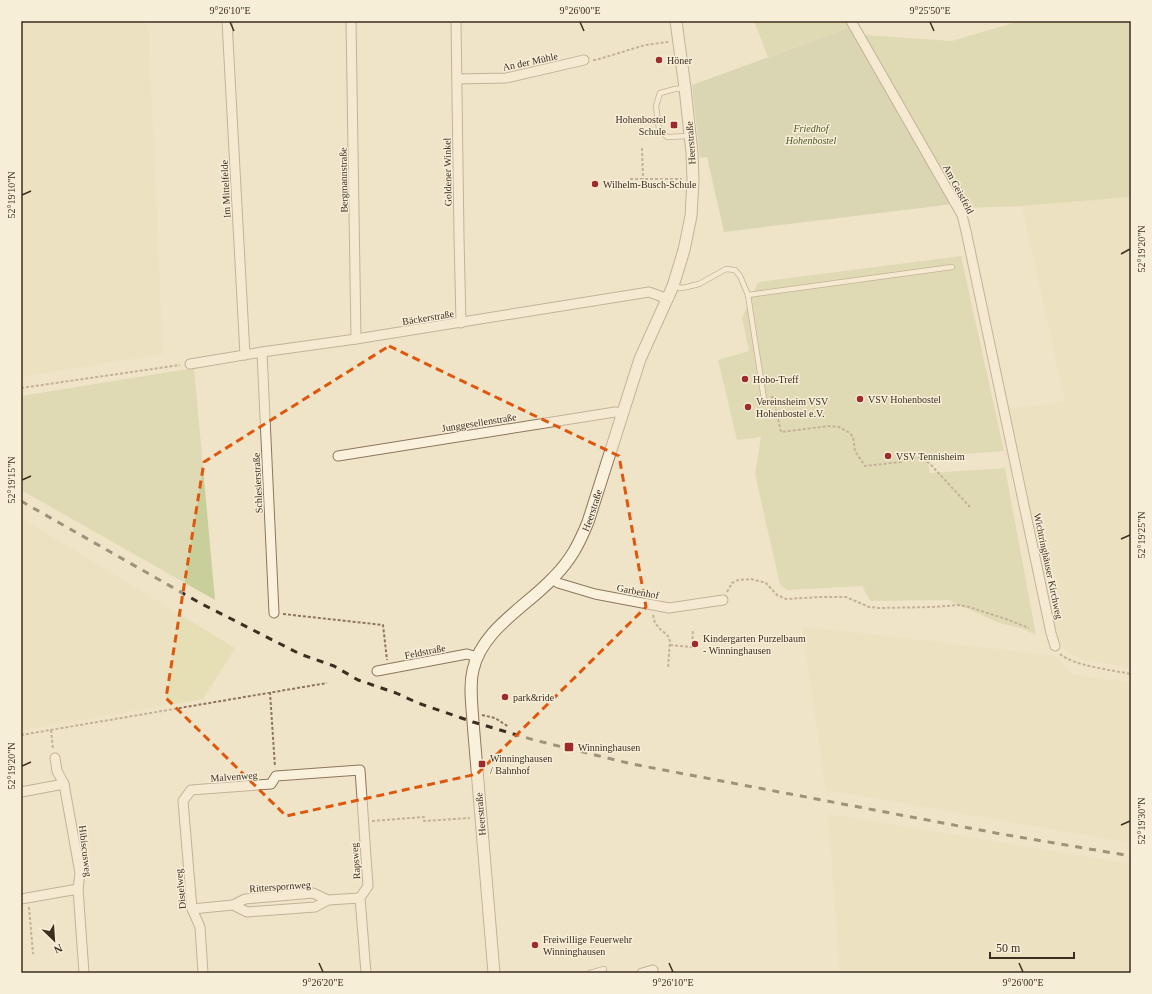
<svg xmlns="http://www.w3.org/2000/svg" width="1152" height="994" viewBox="0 0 1152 994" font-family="Georgia,serif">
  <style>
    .farmland { fill: #e6deb5 }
    .green { fill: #c9cf9b }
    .cemetery { fill: #bfc49a }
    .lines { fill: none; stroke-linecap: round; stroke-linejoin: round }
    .service-casing { stroke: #8d765c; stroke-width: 6 }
    .minor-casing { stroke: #8d765c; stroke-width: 11 }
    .tertiary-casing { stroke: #8d765c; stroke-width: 13 }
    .path { stroke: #8d765c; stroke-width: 2; stroke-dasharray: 3 2; stroke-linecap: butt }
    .service { stroke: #faf1dc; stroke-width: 4.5 }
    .minor { stroke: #faf1dc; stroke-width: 9 }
    .tertiary { stroke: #faf1dc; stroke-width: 11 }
    .rail { stroke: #3d2e20; stroke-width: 3; stroke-dasharray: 7 7; stroke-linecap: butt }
    .marked { fill: none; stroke: #df570d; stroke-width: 3; stroke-dasharray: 8 5; stroke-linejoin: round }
    .ticks { fill: none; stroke: #3d2e20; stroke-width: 1.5 }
    .poi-dot { fill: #9e2a2b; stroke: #f7eed8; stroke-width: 1.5 }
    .labels { text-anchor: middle; stroke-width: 3; stroke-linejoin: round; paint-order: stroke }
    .poi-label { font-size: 10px; fill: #3d2e20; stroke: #f7eed8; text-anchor: start }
    .street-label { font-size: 10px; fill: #3d2e20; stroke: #f7eed8 }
    .park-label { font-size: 10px; font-style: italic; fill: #4d5a26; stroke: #f7eed8 }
    .neatline { fill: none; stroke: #3d2e20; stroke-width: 1.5 }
    .ticks-label { font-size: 10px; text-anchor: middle; fill: #3d2e20 }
  </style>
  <rect width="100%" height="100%" fill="#f0e4c8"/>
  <g class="farmland">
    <path d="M21 21H148L163 354 21 377Z"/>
    <path d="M1131 197V668L1082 659 1073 655 1064 649 1060 642 1055 630 1010 408 1065 402 1022 206Z"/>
    <path d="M21 518 235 648 203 699 21 730Z"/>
    <path d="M802 626 1056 656 1071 674 1131 683V843L826 790Z"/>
    <path d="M828 814 1131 864V973H840Z"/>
  </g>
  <g class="green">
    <path d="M754 21H849L851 27 768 57Z"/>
    <path d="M1020 21H1131V197L1022 206 964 208 864 35 952 41Z"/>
    <path d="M961 256 1004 451 927 457 930 473 1005 468 1036 635 1021 628 999 623 969 609 957 605 949 600 870 601 862 586 787 590 780 585 755 474 761 437 737 440 718 360 749 351 742 318 758 282Z"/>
    <path d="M194 368 215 600 21 490V396Z"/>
  </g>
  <path class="cemetery" d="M851 27 954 204 724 232 707 157 700 158 692 85Z"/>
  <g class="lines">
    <defs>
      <g id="service">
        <path d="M685 88 675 89 660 93 656 106 659 129 667 137 689 136"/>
        <path d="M673 286 681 288 687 287 699 284 726 269 735 270 740 276 748 295 952 267"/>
        <path d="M748 295 764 399"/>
        <path d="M590 973 604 969"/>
      </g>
      <g id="minor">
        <path d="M227 21 245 355"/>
        <path d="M351 21 356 339"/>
        <path d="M456 21 459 237 461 323"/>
        <path d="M851 21 962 215 966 231 1051 633 1055 646"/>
        <path d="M457 79 506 78 584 60"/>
        <path d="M262 352 274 613"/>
        <path d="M190 364 262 352 356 339 649 292 668 299"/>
        <path d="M338 456 615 412 623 413"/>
        <path d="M553 579 558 583 595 594 669 608 723 600"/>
        <path d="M377 671 467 654 477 657"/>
        <path d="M55 758 57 771 64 784 80 873 78 889 84 973"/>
        <path d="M21 792 64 784"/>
        <path d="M21 899 78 889"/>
        <path d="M233 905 245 899 313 893 328 900"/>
        <path d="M192 909 233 905 247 912 315 907 328 900 360 898"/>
        <path d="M203 973 200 927 192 909 183 801 191 790 271 784 276 776 360 770 368 886 360 898 366 973"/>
        <path d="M642 973 653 970"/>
      </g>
      <g id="tertiary">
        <path id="s1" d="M494 973 473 722C472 705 469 687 473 670 482 629 526 607 553 578 571 560 579 544 588 522L640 359 673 286 684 250 691 216 693 180 692 153 685 88 676 21"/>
      </g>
    </defs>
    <use href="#service" class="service-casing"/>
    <use href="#minor" class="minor-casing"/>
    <use href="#tertiary" class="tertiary-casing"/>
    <g class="path">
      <path d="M593 60H596L645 45 668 42"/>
      <path d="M642 148 643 179"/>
      <path d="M630 179H682"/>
      <path d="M21 388 180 365"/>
      <path d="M771 398 773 397 781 432 829 426 839 427 850 433 853 437 855 451 865 466 901 462C904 459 915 457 920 458 924 459 928 462 931 465L970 507"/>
      <path d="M727 592 732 583 738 580 751 579 766 583 777 595 786 599 820 597H846L869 607 879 608 933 607 959 605 969 607 1006 619 1029 628"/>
      <path d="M283 614 383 625 387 660"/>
      <path d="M653 615 655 623 660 629 668 636 670 641 668 668"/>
      <path d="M670 645 692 647 693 629"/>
      <path d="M1060 654C1074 666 1112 670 1131 674"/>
      <path d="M270 692 275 767"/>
      <path d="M482 715 495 718 509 727"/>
      <path d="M51 730 53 749"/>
      <path d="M21 735 327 683"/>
      <path d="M372 821 424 817V821L470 818"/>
      <path d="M29 907 33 954"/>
    </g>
    <use href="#service" class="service"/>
    <use href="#minor" class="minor"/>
    <use href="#tertiary" class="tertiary"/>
    <path class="rail" d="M21 501 200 603 300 654 334 666 358 680 396 693 418 703 473 722 534 740 632 764 1001 834 1131 856"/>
  </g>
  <path d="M0 0H1152V994H0ZM389 346 619 456 646 607 477 774 286 816 166 698 204 462Z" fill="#f0e4c8" fill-opacity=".55" fill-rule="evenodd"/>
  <path class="marked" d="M389 346 619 456 646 607 477 774 286 816 166 698 204 462Z"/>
  <path class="ticks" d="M230 22 234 31M580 22 584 31M930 22 934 31M22 195 31 191M1121 254 1130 249M22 480 31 476M1121 539 1130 535M22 766 31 762M1121 825 1130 821M319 963 323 972M669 963 673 972M1019 963 1023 972"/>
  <g class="poi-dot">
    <circle cx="659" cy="60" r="4"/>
    <rect x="670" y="121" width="8" height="8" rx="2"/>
    <circle cx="595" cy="184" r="4"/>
    <circle cx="745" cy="379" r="4"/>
    <circle cx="860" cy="399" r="4"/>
    <circle cx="748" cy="407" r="4"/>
    <circle cx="888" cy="456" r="4"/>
    <circle cx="695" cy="644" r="4"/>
    <circle cx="505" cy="697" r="4"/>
    <rect x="564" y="742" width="10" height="10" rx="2"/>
    <rect x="478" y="760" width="8" height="8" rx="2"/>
    <circle cx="535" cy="945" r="4"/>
  </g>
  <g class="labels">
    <g class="poi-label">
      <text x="667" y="64">Höner</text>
      <text x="666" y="123" text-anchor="end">Hohenbostel<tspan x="666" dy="12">Schule</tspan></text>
      <text x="603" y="188">Wilhelm-Busch-Schule</text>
      <text x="753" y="383">Hobo-Treff</text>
      <text x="868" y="403">VSV Hohenbostel</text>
      <text x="756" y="405">Vereinsheim VSV<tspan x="756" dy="12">Hohenbostel e.V.</tspan></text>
      <text x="896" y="460">VSV Tennisheim</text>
      <text x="703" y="642">Kindergarten Purzelbaum<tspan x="703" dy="12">- Winninghausen</tspan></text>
      <text x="513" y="701">park&amp;ride</text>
      <text x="578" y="751">Winninghausen</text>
      <text x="490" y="762">Winninghausen<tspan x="490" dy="12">/ Bahnhof</tspan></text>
      <text x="543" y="943">Freiwillige Feuerwehr<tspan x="543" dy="12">Winninghausen</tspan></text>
    </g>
    <g class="street-label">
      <text transform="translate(530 61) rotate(-12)" y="4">An der Mühle</text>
      <text transform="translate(690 143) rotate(-94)" y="4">Heerstraße</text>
      <text transform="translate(447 172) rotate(-91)" y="4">Goldener Winkel</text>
      <text transform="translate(343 180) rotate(-91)" y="4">Bergmannstraße</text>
      <text transform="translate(225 189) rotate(-93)" y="4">Im Mittelfelde</text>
      <text transform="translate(959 189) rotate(62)" y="4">Am Geistfeld</text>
      <text transform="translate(428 317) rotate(-9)" y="4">Bäckerstraße</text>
      <text transform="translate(479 422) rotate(-9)" y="4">Junggesellenstraße</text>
      <text transform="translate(257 483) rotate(-93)" y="4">Schlesierstraße</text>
      <text dy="4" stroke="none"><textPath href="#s1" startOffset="507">Heerstraße</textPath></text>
      <text transform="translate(1049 566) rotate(78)" y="4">Wichtringhäuser Kirchweg</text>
      <text transform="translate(638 591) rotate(11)" y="4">Garbenhof</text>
      <text transform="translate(425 651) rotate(-11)" y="4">Feldstraße</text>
      <text transform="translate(234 776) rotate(-4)" y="4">Malvenweg</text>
      <text transform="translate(480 814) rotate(-95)" y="4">Heerstraße</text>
      <text transform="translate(86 851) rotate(83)" y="4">Hibiscusweg</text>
      <text transform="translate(355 861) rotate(-94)" y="4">Rapsweg</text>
      <text transform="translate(280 886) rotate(-4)" y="4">Ritterspornweg</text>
      <text transform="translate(180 889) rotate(-96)" y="4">Distelweg</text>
    </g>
    <g class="park-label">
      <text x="811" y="132">Friedhof<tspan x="811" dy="12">Hohenbostel</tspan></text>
    </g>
  </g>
  <rect width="1152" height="994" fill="none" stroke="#f7eed8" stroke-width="44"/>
  <g transform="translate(54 940) rotate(155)" stroke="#f7eed8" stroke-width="3" paint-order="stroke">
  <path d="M0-3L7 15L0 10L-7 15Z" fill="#3d2e20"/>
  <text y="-6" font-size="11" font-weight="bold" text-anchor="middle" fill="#3d2e20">N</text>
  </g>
  <path d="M990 952v6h84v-6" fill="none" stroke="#3d2e20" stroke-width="2"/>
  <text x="996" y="952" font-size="12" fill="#3d2e20" stroke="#f7eed8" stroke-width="3" paint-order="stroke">50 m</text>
  <rect x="22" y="22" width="1108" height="950" class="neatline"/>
  <g class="ticks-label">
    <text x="230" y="14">9°26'10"E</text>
    <text x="580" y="14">9°26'00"E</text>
    <text x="930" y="14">9°25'50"E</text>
    <text transform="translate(11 195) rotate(-90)" y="4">52°19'10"N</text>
    <text transform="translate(1141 249) rotate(-90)" y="4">52°19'20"N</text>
    <text transform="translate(11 480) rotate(-90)" y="4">52°19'15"N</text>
    <text transform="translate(1141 535) rotate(-90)" y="4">52°19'25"N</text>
    <text transform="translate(11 766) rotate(-90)" y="4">52°19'20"N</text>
    <text transform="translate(1141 821) rotate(-90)" y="4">52°19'30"N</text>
    <text x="323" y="986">9°26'20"E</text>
    <text x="673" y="986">9°26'10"E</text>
    <text x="1023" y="986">9°26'00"E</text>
  </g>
</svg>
